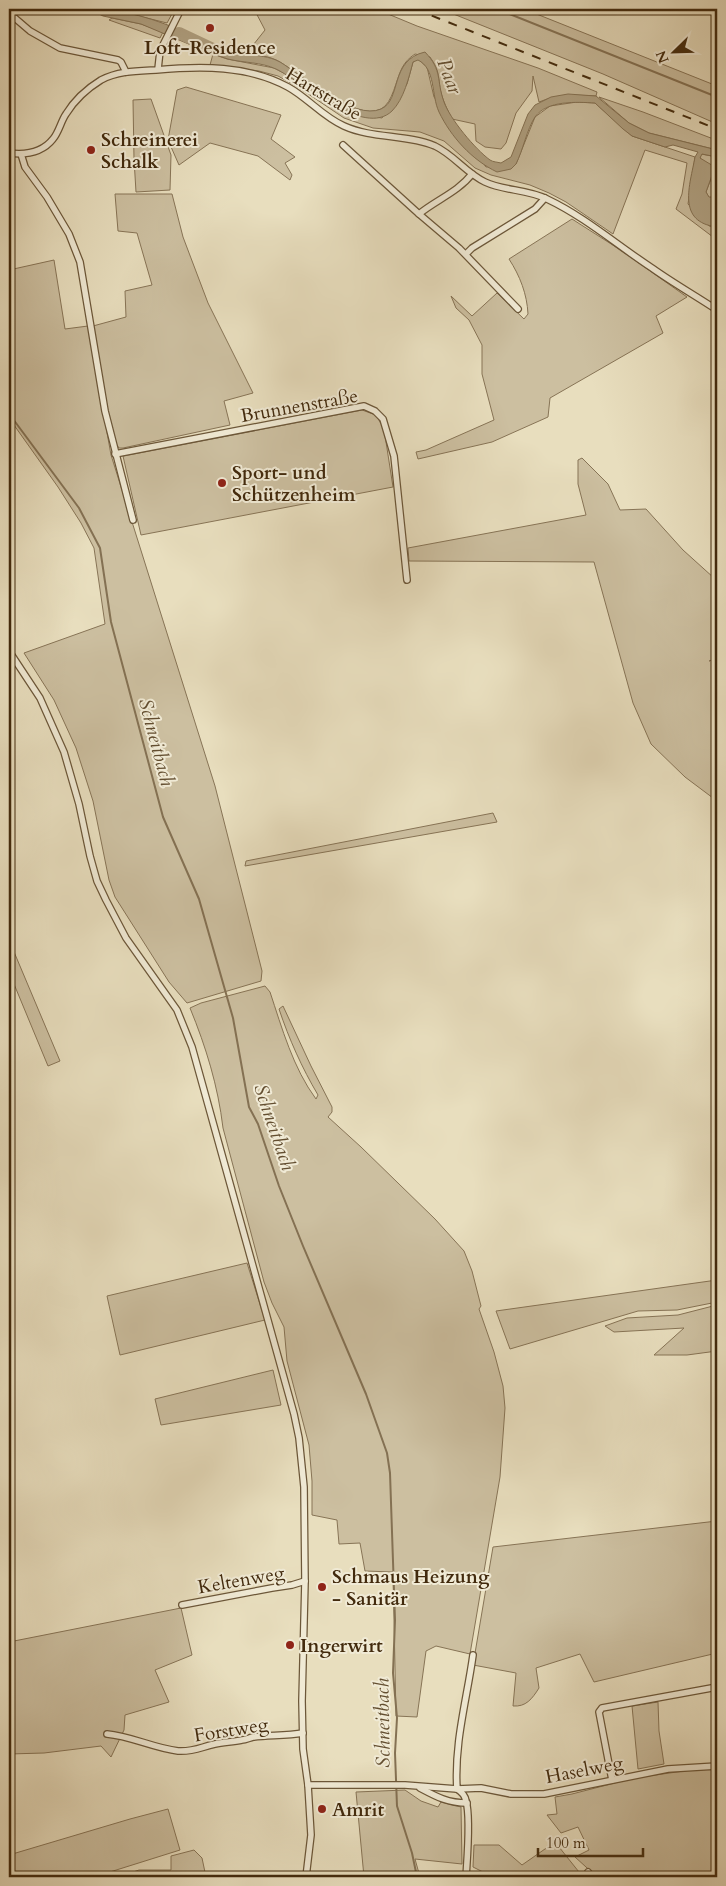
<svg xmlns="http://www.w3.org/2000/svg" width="726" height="1886" viewBox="0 0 726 1886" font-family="Cardo,serif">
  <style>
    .green { fill: #ccbfa0; stroke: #877456 }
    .water { fill: #b0a182; stroke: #847153 }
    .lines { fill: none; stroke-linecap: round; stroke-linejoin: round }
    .stream { stroke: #847153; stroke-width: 2 }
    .river { stroke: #b0a182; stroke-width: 12 }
    .street-casing { stroke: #6c5739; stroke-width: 8 }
    .street { stroke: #f0ead5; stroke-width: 5.5 }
    .rail { stroke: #422a0d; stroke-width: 2; stroke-dasharray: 9 9; stroke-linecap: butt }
    .poi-dot { fill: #8f2418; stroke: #f0ead5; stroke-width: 2 }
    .labels { text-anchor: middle; stroke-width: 4; stroke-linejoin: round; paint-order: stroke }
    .poi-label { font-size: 19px; font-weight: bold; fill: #422a0d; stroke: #f0ead5; text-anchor: start }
    .street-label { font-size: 19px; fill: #422a0d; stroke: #f0ead5 }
    .water-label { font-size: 20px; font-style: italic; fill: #634e30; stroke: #f0ead5 }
  </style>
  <rect width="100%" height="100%" fill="#e8debe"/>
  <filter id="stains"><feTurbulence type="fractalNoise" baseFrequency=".004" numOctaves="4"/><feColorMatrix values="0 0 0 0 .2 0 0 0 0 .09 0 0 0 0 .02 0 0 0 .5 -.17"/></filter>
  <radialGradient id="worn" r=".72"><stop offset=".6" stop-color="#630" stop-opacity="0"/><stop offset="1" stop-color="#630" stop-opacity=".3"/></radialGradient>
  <g class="green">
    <path d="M110 9H168L173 12 167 23Z"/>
    <path d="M254 9H376L417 26 538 68 597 92 596 96C576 95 558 94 539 102L533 76 532 91 516 113 506 143 501 149 485 147 476 141 475 124 452 119C447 109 442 99 440 88 438 74 439 70 430 57L415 54C409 58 405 62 402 68 396 79 393 103 381 109 355 122 302 75 280 62 270 56 258 55 246 54L265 30Z"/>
    <path d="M441 9H524L717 86V124L603 74Z"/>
    <path d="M112 18 141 24 163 32 160 38 109 20Z"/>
    <path d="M213 54 227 59 274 68 295 79 345 112 382 118 407 84 413 62 418 59 427 67 434 97 486 167 516 164 535 117 550 106 577 102 595 103 632 136 695 157 688 204 709 226 717 227V238L713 237 676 209 682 194 687 163 645 150 613 234 566 202 549 193 530 185 491 175 475 168 444 141 420 132 373 128 344 118 298 87 278 76 259 71 210 65Z"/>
    <path d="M186 87 281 115 271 139 295 157 285 163 292 175 290 180 258 156 210 143 179 165 168 140 177 90Z"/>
    <path d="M599 97 643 112 716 140 717 150 649 133 629 123Z"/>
    <path d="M151 99 171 155 170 190 136 192 134 159 133 100Z"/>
    <path d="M701 154 717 157V186L713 197 709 198 706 192 714 171 700 158Z"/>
    <path d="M115 194H172L183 237 208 303 253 393 224 401 230 425 123 448H119L116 444 108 411 93 326 126 317 125 291 152 285 137 233 118 231Z"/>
    <path d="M572 219 619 249 687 297 656 316 663 333 550 398 548 417 492 442 418 459 416 452 426 450 494 420 482 374V345L469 320 456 308 451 296 472 316 497 293 524 319 528 314C527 294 520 276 509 259Z"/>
    <path d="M54 260 65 329 88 326 111 455 215 786 262 971 261 981 187 1003 169 982 115 897 109 880 93 801 76 748 54 700 24 653 105 624 94 548 81 523 58 487 9 418V270Z"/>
    <path d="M362 410 376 415 384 429 393 487 141 535 123 456Z"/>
    <path d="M582 458 608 484 620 510 646 509 683 550 714 578 717 585V658L709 661 717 659V801L685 777 651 744 633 703 594 562 409 561 408 548 586 515 578 484V460Z"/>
    <path d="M493 813 497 822 245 866 246 861Z"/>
    <path d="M9 940 60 1061 48 1066 9 972Z"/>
    <path d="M265 986 270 992C282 1028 293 1068 316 1099L318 1095C302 1068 289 1039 279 1009L283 1006 311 1066 332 1107V1112L328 1117 361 1147 435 1219 464 1251 472 1271 481 1306 479 1309 494 1352 503 1386 505 1408 500 1477 470 1654 436 1646 426 1651 417 1717 396 1716 393 1572 365 1571 360 1543 339 1544 337 1520 312 1515V1481L309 1445 287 1361 284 1327 272 1303 264 1282 223 1128C218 1086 206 1047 190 1008L201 1003Z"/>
    <path d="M247 1263 265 1320 120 1355 107 1296Z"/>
    <path d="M717 1280V1302L677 1310 638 1311 510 1349 496 1311Z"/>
    <path d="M713 1306 717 1307V1351L687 1355H654L684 1328 614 1332 605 1326 627 1318 678 1315Z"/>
    <path d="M273 1370 281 1405 161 1425 155 1399Z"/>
    <path d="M717 1521V1653L594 1682 580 1654 536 1668 539 1688C532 1699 526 1707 513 1706L516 1673 473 1665 493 1547Z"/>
    <path d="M181 1608 192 1655 155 1670 169 1702 125 1715 124 1730 111 1757 101 1746 44 1753 9 1754V1642Z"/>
    <path d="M658 1702 659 1731 664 1764 638 1769 632 1706Z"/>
    <path d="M698 1769 717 1770V1877H597L575 1857 589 1850 578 1827 561 1833 547 1815 557 1814 555 1797 572 1794 634 1778Z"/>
    <path d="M405 1790 421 1801 438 1807 441 1802 461 1807 462 1864 415 1859 420 1877H364L356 1792Z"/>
    <path d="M168 1809 180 1850 94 1877H9V1855L130 1819Z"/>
    <path d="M555 1842 583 1877H493L473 1867 474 1845H499L522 1865Z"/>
    <path d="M194 1850 202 1858 206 1877H118L139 1870H171V1856Z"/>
  </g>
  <g class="water">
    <path d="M93 9C125 9 166 22 194 37L191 45 141 24 103 16 97 13Z"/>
    <path d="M203 41C216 47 231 52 246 54 258 56 269 56 280 62 303 76 354 121 381 109 402 100 389 60 425 52 443 71 436 80 444 102 450 119 475 149 490 160 493 162 497 162 501 163L511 157 528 114 535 105 551 97 568 94 596 96 629 123 649 133 717 150V157L702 154 700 158 715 167 706 192 709 197H713L717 186V227C676 222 690 185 695 157L698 152 673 145 665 147 632 136 623 129 595 103C577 102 547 100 535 117 527 129 523 150 516 164L511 169 497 172C472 160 451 137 439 112 431 95 436 69 418 60L413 62C409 77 404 99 392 111 364 138 303 82 276 69 261 62 244 63 228 59 218 56 208 52 199 48Z"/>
  </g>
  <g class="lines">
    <g class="stream">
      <path d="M497 9 717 97"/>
      <path d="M9 411 13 419 79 508 100 548 111 622 163 817 199 899 233 1018 249 1107 258 1124 279 1186 303 1246 366 1394 387 1453 390 1473 395 1620 393 1673 397 1718 395 1753 397 1806 412 1853 417 1877"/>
    </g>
    <path class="river" d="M179 33 215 50"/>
    <defs>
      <g id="street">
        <path d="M9 13 30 31 60 48 118 60 121 62 126 72"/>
        <path d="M158 69 160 51 181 9"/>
        <path d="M343 145 419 214 459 248 518 309"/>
        <path d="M9 153C25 155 42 153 53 139 59 132 61 121 66 114 74 101 88 88 101 80 118 71 137 71 156 70 200 66 248 65 288 87 308 98 323 117 344 126 373 139 406 134 435 146 454 155 466 173 485 182 504 191 527 189 547 199 585 217 617 245 652 268 673 283 696 296 717 310"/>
        <path d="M21 154 25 167 47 197 69 234 80 262 105 411 133 520"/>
        <path d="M419 214C436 200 458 192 472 174"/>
        <path d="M466 254 472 248 535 209 545 198"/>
        <path d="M115 454 364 406 375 411 383 419 394 456 407 580"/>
        <path d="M9 651 40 698 64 752 79 804 90 856 97 881 106 900 126 938 177 1010 192 1047 294 1414 299 1438 304 1487 305 1581 302 1701 303 1749 308 1785 311 1835 306 1877"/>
        <path d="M182 1605 272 1588 292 1585 305 1581"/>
        <path d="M473 1655C467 1699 454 1743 457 1789L481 1788 511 1794H544L668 1769 717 1766"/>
        <path d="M107 1734C131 1736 153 1748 178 1751 194 1752 201 1747 215 1744 224 1742 233 1742 242 1740 246 1740 249 1738 253 1737 270 1735 286 1736 303 1733"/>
        <path d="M612 1780 599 1712 602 1708 717 1687"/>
        <path d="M308 1785H405L457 1789C462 1792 465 1795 466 1801 471 1817 467 1860 466 1877"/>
        <path d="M420 1788C437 1797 448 1803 467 1803"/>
        <path d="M588 1872 592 1877"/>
      </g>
    </defs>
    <use href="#street" class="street-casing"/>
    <use href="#street" class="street"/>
    <path class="rail" d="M415 9 717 129"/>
  </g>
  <g class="poi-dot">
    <circle cx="210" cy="28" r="5"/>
    <circle cx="91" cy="150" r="5"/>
    <circle cx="222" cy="483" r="5"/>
    <circle cx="322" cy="1587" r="5"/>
    <circle cx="290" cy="1645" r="5"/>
    <circle cx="322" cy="1809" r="5"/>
  </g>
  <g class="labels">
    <g class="poi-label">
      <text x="210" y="54" text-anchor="middle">Loft-Residence</text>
      <text x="101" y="146">Schreinerei<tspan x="101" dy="22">Schalk</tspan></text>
      <text x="232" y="479">Sport- und<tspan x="232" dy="22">Schützenheim</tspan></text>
      <text x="332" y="1583">Schmaus Heizung<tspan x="332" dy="22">- Sanitär</tspan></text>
      <text x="300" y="1652">Ingerwirt</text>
      <text x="332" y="1816">Amrit</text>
    </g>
    <g class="street-label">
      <text transform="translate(324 93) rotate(31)" y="7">Hartstraße</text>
      <text transform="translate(299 405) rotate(-10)" y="7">Brunnenstraße</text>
      <text transform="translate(241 1579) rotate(-10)" y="7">Keltenweg</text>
      <text transform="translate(231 1729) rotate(-9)" y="7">Forstweg</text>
      <text transform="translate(584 1769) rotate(-11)" y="7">Haselweg</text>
    </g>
    <g class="water-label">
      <text transform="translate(450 76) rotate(69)" y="7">Paar</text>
      <text transform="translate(157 742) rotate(75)" y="7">Schneitbach</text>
      <text transform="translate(275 1127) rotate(71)" y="7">Schneitbach</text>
      <text transform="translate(382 1723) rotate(-91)" y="7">Schneitbach</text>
    </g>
  </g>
  <rect width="726" height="1886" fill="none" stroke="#e8debe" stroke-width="30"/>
  <rect x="10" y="10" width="706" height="1866" fill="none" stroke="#422a0d" stroke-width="2.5"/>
  <rect x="15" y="15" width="696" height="1856" fill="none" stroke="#422a0d"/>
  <g transform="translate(674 52) rotate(247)" stroke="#f0ead5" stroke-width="4" paint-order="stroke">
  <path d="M0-4L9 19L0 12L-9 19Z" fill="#422a0d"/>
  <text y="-8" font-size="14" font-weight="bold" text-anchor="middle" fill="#422a0d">N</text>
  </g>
  <path d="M538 1848v8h105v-8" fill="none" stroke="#422a0d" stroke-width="2.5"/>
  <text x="546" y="1848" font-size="15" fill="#422a0d" stroke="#f0ead5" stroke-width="4" paint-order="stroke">100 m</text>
  <rect width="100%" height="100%" filter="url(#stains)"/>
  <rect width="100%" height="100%" fill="url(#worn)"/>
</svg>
